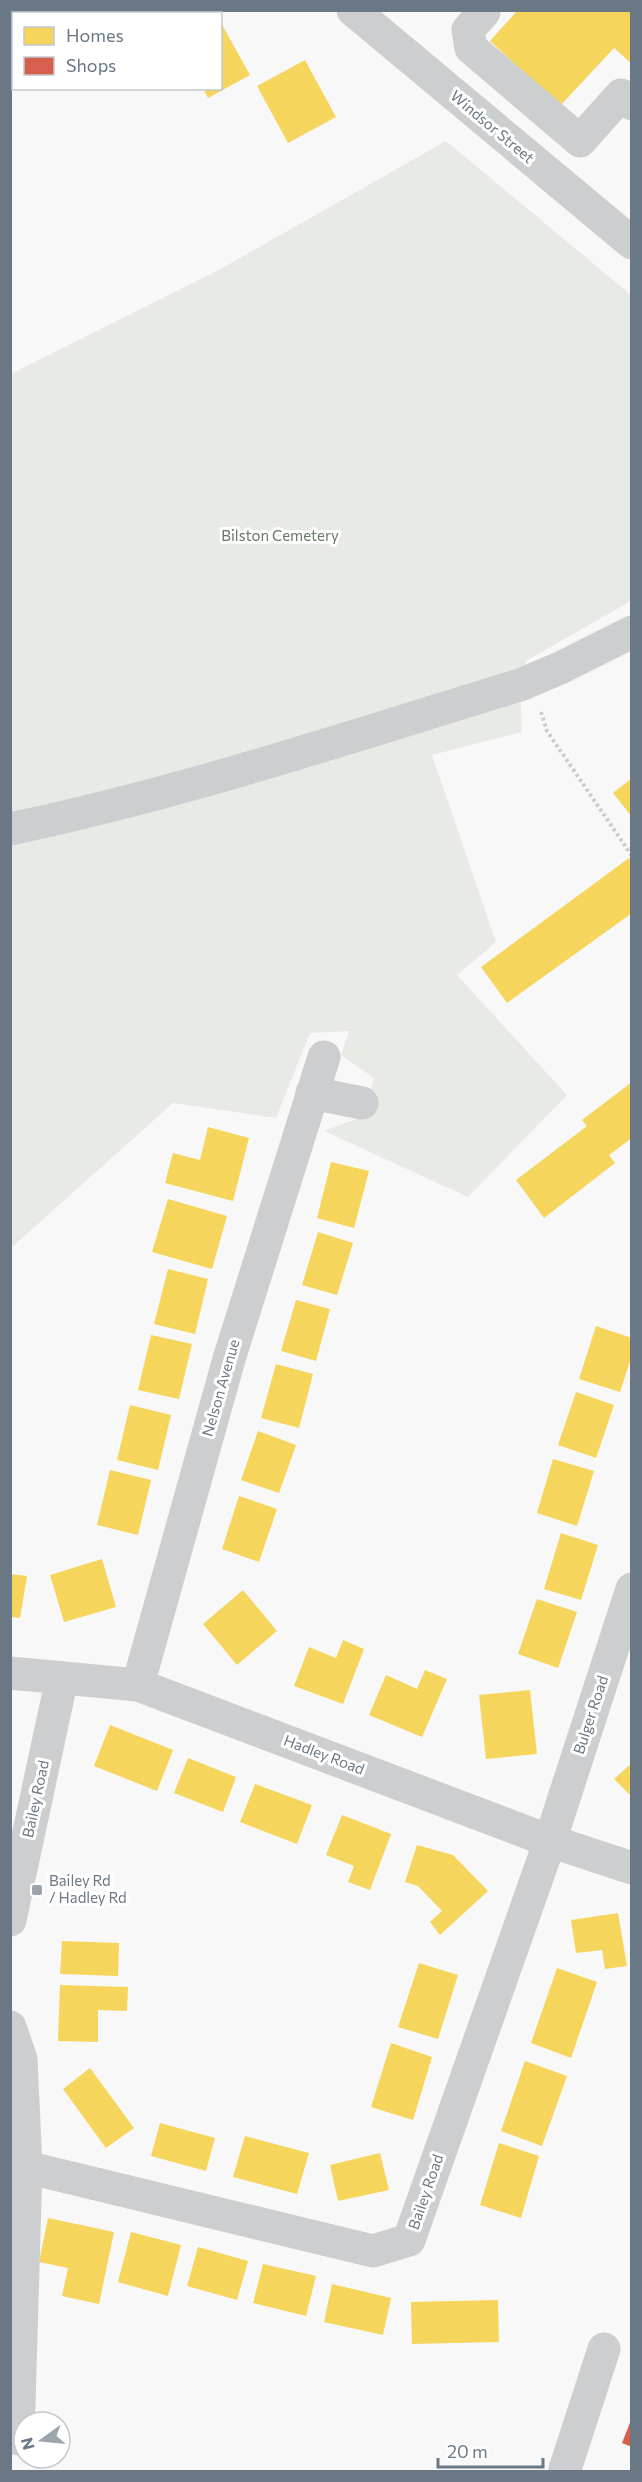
<svg xmlns="http://www.w3.org/2000/svg" width="642" height="2482" viewBox="0 0 642 2482" font-family="Commissioner,sans-serif">
  <style>
    .green { fill: #e8eae6 }
    .homes { fill: #f6d55c }
    .shops { fill: #d6604d }
    .lines { fill: none; stroke-linecap: round; stroke-linejoin: round }
    .path { stroke: #cbcccd; stroke-width: 4; stroke-dasharray: 3 3; stroke-linecap: butt }
    .minor { stroke: #cdcecf; stroke-width: 33 }
    .poi-dot { fill: #9ca5ad; stroke: #fff; stroke-width: 2 }
    .labels { text-anchor: middle; stroke-width: 6; stroke-linejoin: round; paint-order: stroke }
    .street-label { font-size: 15px; fill: #6a7885; stroke: #fff }
    .park-label { font-size: 15px; fill: #677865; stroke: #fff }
    .poi-label { font-size: 15px; fill: #6a7885; stroke: #fff; text-anchor: start }
  </style>
  <rect width="100%" height="100%" fill="#f8f8f8"/>
  <path class="green" d="M446 141 631 295V601L526 661 520 685 522 732 432 755 496 942 457 975 567 1095 468 1197 324 1131 364 1116 374 1078 341 1055 349 1031 310 1033 276 1118 173 1103 11 1248V374L217 271Z"/>
  <g class="homes">
    <path d="M160 10H215L216 14H162Z"/>
    <path d="M518 10H632V64L614 48 560 106 490 41Z"/>
    <path d="M220 21 250 75 208 98 203 88H220Z"/>
    <path d="M305 60 336 117 288 143 257 86Z"/>
    <path d="M632 778V817L613 793Z"/>
    <path d="M629 858 632 862V913L507 1003 481 967Z"/>
    <path d="M632 1082V1138L609 1155 615 1163 544 1218 516 1180 587 1126 582 1120Z"/>
    <path d="M208 1127 249 1138 233 1201 165 1183 173 1153 200 1160Z"/>
    <path d="M331 1162 369 1171 354 1228 317 1218Z"/>
    <path d="M168 1199 227 1216 212 1269 152 1252Z"/>
    <path d="M318 1232 353 1243 337 1295 302 1285Z"/>
    <path d="M168 1269 208 1279 195 1334 154 1324Z"/>
    <path d="M296 1300 330 1309 316 1361 281 1351Z"/>
    <path d="M596 1326 632 1338V1355L620 1392 579 1379Z"/>
    <path d="M151 1335 192 1344 179 1399 138 1390Z"/>
    <path d="M276 1364 313 1374 299 1428 261 1418Z"/>
    <path d="M576 1392 614 1405 596 1458 558 1445Z"/>
    <path d="M130 1405 171 1415 158 1470 117 1460Z"/>
    <path d="M258 1431 296 1445 279 1493 241 1480Z"/>
    <path d="M553 1459 594 1471 577 1526 537 1513Z"/>
    <path d="M110 1470 151 1480 138 1535 97 1525Z"/>
    <path d="M239 1496 277 1509 259 1562 222 1549Z"/>
    <path d="M561 1533 598 1545 581 1600 544 1589Z"/>
    <path d="M102 1559 116 1607 64 1622 50 1575Z"/>
    <path d="M10 1574 27 1576 20 1618 10 1617Z"/>
    <path d="M243 1590 277 1631 237 1665 203 1624Z"/>
    <path d="M537 1599 577 1612 558 1668 518 1654Z"/>
    <path d="M343 1640 364 1649 343 1704 294 1686 309 1647 336 1658Z"/>
    <path d="M425 1670 447 1679 422 1737 369 1715 386 1675 417 1689Z"/>
    <path d="M530 1690 537 1754 486 1759 479 1695Z"/>
    <path d="M110 1725 173 1750 157 1791 94 1766Z"/>
    <path d="M188 1758 236 1777 223 1812 174 1793Z"/>
    <path d="M632 1763V1797L614 1779Z"/>
    <path d="M255 1784 312 1805 297 1844 240 1822Z"/>
    <path d="M342 1815 391 1834 370 1890 348 1882 354 1866 326 1855Z"/>
    <path d="M417 1845 453 1855 488 1891 440 1935 430 1922 442 1911 418 1886 405 1882Z"/>
    <path d="M618 1913 627 1966 605 1969 602 1950 576 1953 571 1920Z"/>
    <path d="M62 1941 119 1943 118 1976 60 1974Z"/>
    <path d="M419 1963 458 1975 438 2039 398 2027Z"/>
    <path d="M557 1968 597 1982 571 2058 531 2043Z"/>
    <path d="M60 1985 128 1987 127 2011 98 2010V2042L58 2041Z"/>
    <path d="M391 2043 432 2057 413 2120 371 2107Z"/>
    <path d="M525 2061 567 2076 542 2146 501 2131Z"/>
    <path d="M90 2068 134 2128 106 2148 63 2089Z"/>
    <path d="M160 2123 215 2138 206 2171 151 2156Z"/>
    <path d="M245 2136 309 2153 297 2194 233 2177Z"/>
    <path d="M499 2143 539 2156 521 2218 480 2205Z"/>
    <path d="M380 2153 389 2190 338 2201 330 2165Z"/>
    <path d="M48 2218 114 2232 99 2304 62 2296 68 2268 39 2262Z"/>
    <path d="M131 2232 181 2245 168 2296 118 2282Z"/>
    <path d="M198 2247 248 2261 237 2300 187 2286Z"/>
    <path d="M263 2264 316 2276 306 2316 253 2303Z"/>
    <path d="M332 2284 391 2298 383 2335 324 2322Z"/>
    <path d="M498 2300 499 2342 412 2344 411 2302Z"/>
  </g>
  <path class="shops" d="M631 2420H632V2447L622 2443Z"/>
  <g class="lines">
    <path class="path" d="M541 712 547 731 632 856"/>
    <g class="minor">
      <path d="M353 10 632 243"/>
      <path d="M482 10 484 12 468 30 471 48 580 141 621 95 632 104"/>
      <path d="M10 829C183 793 352 736 520 685L560 668 632 632"/>
      <path d="M312 1093 362 1103"/>
      <path d="M10 1673 138 1685 550 1841 632 1868"/>
      <path d="M138 1685 229 1359 324 1057"/>
      <path d="M10 1920 62 1678"/>
      <path d="M10 2027 21 2059 26 2167 18 2439"/>
      <path d="M26 2167 373 2251 409 2240 550 1841 632 1589"/>
      <path d="M565 2469 604 2349"/>
    </g>
  </g>
  <rect class="poi-dot" x="31" y="1884" width="12" height="12" rx="3"/>
  <g class="labels">
    <g class="street-label">
      <text transform="translate(492 127) rotate(40)" y="5">Windsor Street</text>
      <text transform="translate(221 1388) rotate(-74)" y="5">Nelson Avenue</text>
      <text transform="translate(591 1715) rotate(-72)" y="5">Bulger Road</text>
      <text transform="translate(324 1755) rotate(21)" y="5">Hadley Road</text>
      <text transform="translate(36 1799) rotate(-78)" y="5">Bailey Road</text>
      <text transform="translate(426 2192) rotate(-71)" y="5">Bailey Road</text>
    </g>
    <g class="park-label">
      <text x="280" y="541">Bilston Cemetery</text>
    </g>
    <g class="poi-label">
      <text x="49" y="1886">Bailey Rd<tspan x="49" dy="17">/ Hadley Rd</tspan></text>
    </g>
  </g>
  <rect width="642" height="2482" fill="none" stroke="#6a7885" stroke-width="24"/>
  <rect x="12" y="12" width="210" height="78" fill="#ffffff" stroke="#c3c9ce" stroke-width="1.5"/>
  <rect x="24" y="27" width="30" height="18" fill="#f6d55c" stroke="#c3c9ce" stroke-width="1.5"/>
  <text x="66" y="42" font-size="18" fill="#6a7885">Homes</text>
  <rect x="24" y="57" width="30" height="18" fill="#d6604d" stroke="#c3c9ce" stroke-width="1.5"/>
  <text x="66" y="72" font-size="18" fill="#6a7885">Shops</text>
  <g transform="translate(42 2440) rotate(255)"><circle r="28" fill="#ffffff" stroke="#c3c9ce" stroke-width="1.5"/>
  <path d="M0-4.5L10 22L0 15L-10 22Z" fill="#9ca5ad"/>
  <text y="-9" font-size="16" font-weight="bold" text-anchor="middle" fill="#6a7885">N</text>
  </g>
  <path d="M438 2458v9h105v-9" fill="none" stroke="#6a7885" stroke-width="3"/>
  <text x="447" y="2458" font-size="18" fill="#6a7885" stroke="#ffffff" stroke-width="4.5" paint-order="stroke">20 m</text>
</svg>
